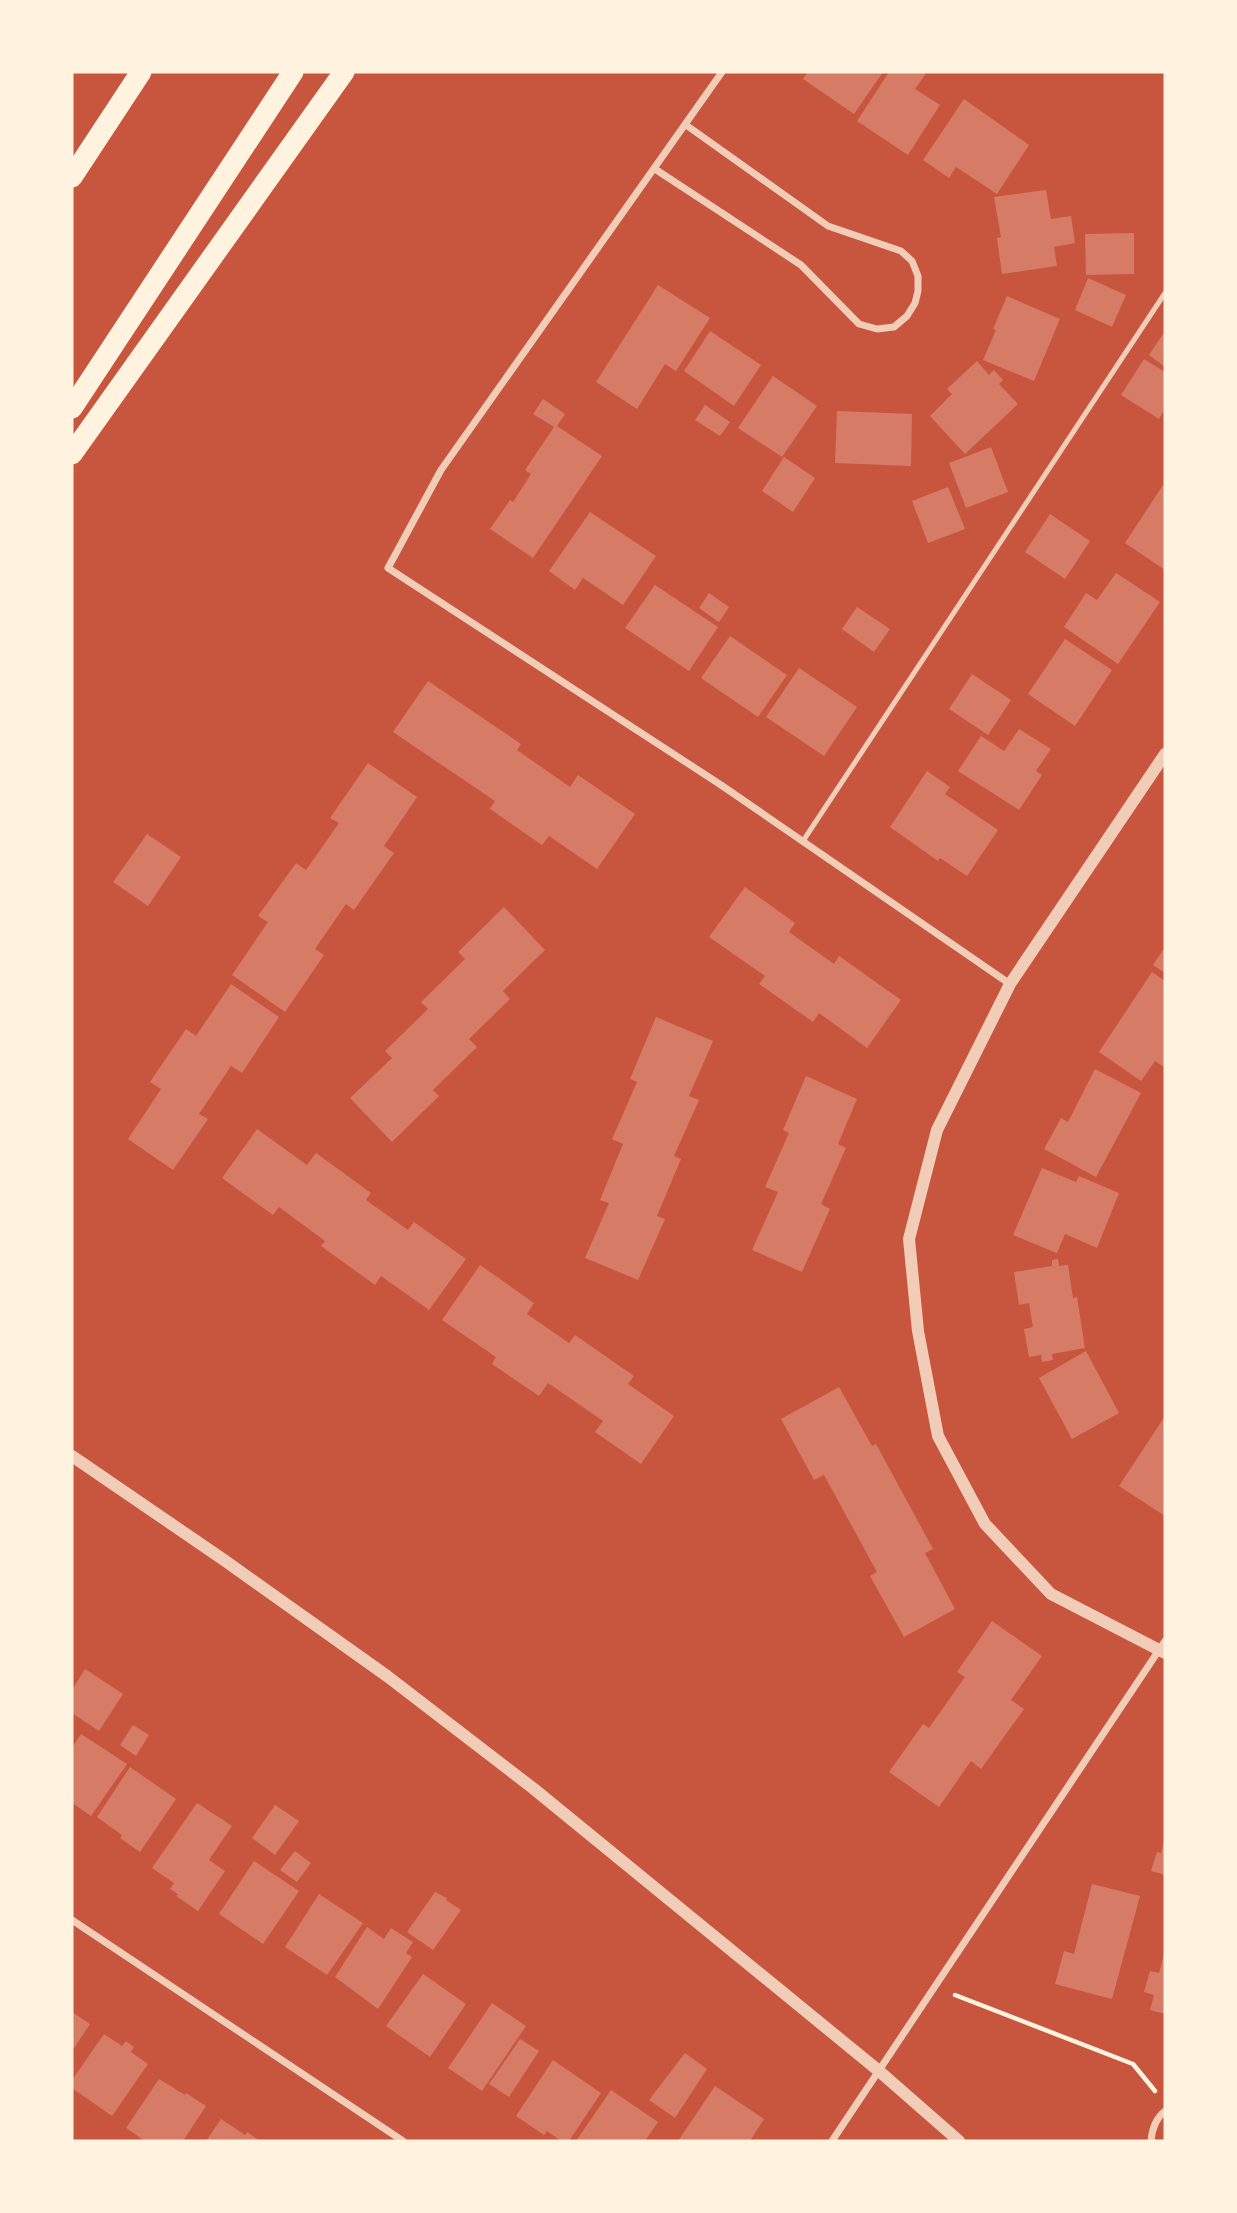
<svg xmlns="http://www.w3.org/2000/svg" width="1237" height="2213" viewBox="0 0 1237 2213" font-family="'Titillium Web',sans-serif">
  <style>
    .building { fill: #d67c66 }
    .lines { fill: none; stroke-linecap: round; stroke-linejoin: round }
    .path { stroke: #fff3e0; stroke-width: 4.5 }
    .service { stroke: #f1ccb7; stroke-width: 5 }
    .minor { stroke: #f1ccb7; stroke-width: 7 }
    .tertiary { stroke: #f1ccb7; stroke-width: 12 }
    .motorway { stroke: #fff3e0; stroke-width: 21 }
  </style>
  <rect width="100%" height="100%" fill="#c8553d"/>
  <g class="building">
    <path d="M808 72H883L854 114 803 79Z"/>
    <path d="M889 72H927L915 89 940 105 908 155 857 121Z"/>
    <path d="M964 99 1029 145 997 194 956 167 949 178 923 160Z"/>
    <path d="M1046 190 1051 219 1071 216 1075 243 1054 247 1057 266 1002 274 997 238 1001 237 994 197Z"/>
    <path d="M1134 233V274L1086 275 1085 234Z"/>
    <path d="M1088 278 1126 295 1112 327 1075 310Z"/>
    <path d="M658 285 710 318 676 371 665 364 637 409 596 382Z"/>
    <path d="M1007 296 1060 319 1034 381 983 360 996 330 993 329Z"/>
    <path d="M710 331 761 365 734 406 684 371Z"/>
    <path d="M1165 331V367L1149 355Z"/>
    <path d="M1144 359 1165 372V409L1159 419 1121 395Z"/>
    <path d="M977 361 989 375 994 370 1003 380 999 384 1018 404 965 454 930 416 952 394 947 389Z"/>
    <path d="M773 376 817 406 782 457 738 428Z"/>
    <path d="M543 399 565 414 557 426 602 456 533 558 490 529 510 500 513 502 531 474 525 470 554 427 533 414Z"/>
    <path d="M705 405 730 422 720 436 695 420Z"/>
    <path d="M837 411 912 414 911 466 835 463Z"/>
    <path d="M991 447 1008 492 966 508 949 463Z"/>
    <path d="M784 457 815 478 793 512 762 491Z"/>
    <path d="M1163 485 1165 487V570L1125 543Z"/>
    <path d="M948 487 965 529 928 543 912 501Z"/>
    <path d="M590 512 656 556 623 605 583 578 575 590 549 571Z"/>
    <path d="M1050 514 1090 541 1065 579 1025 552Z"/>
    <path d="M1116 573 1160 602 1118 664 1064 627 1086 593 1097 600Z"/>
    <path d="M655 585 718 627 689 671 625 628Z"/>
    <path d="M709 593 729 607 719 622 699 608Z"/>
    <path d="M857 607 890 629 874 652 842 629Z"/>
    <path d="M730 636 787 675 758 717 701 678Z"/>
    <path d="M1065 639 1112 670 1075 726 1028 694Z"/>
    <path d="M799 668 857 707 824 756 766 717Z"/>
    <path d="M972 674 1011 700 988 735 949 709Z"/>
    <path d="M428 681 521 744 517 750 570 787 578 775 635 814 597 869 549 836 542 845 490 809 495 801 393 732Z"/>
    <path d="M1019 729 1051 749 1036 771 1042 775 1019 810 958 771 981 736 1004 751Z"/>
    <path d="M368 763 417 797 384 846 394 853 354 910 346 904 315 949 324 955 285 1012 232 975 268 922 258 916 296 863 306 870 339 823 330 818Z"/>
    <path d="M927 771 950 787 945 794 998 830 967 876 940 858 938 861 890 827Z"/>
    <path d="M147 834 181 857 148 906 113 882Z"/>
    <path d="M745 887 795 923 789 932 834 964 839 956 901 1000 867 1048 819 1013 813 1022 759 984 765 976 709 937Z"/>
    <path d="M504 907 545 950 503 991 510 999 469 1039 477 1047 433 1090 439 1096 392 1142 350 1098 392 1058 385 1051 428 1009 421 1002 465 959 458 952Z"/>
    <path d="M1165 947V973L1153 965Z"/>
    <path d="M1152 972 1165 981V1068L1155 1061 1141 1081 1099 1052Z"/>
    <path d="M231 984 279 1017 242 1073 231 1066 199 1114 208 1119 173 1170 128 1139 161 1089 150 1082 186 1029 196 1036Z"/>
    <path d="M656 1017 713 1041 689 1096 699 1100 674 1156 681 1159 657 1216 665 1219 638 1280 585 1258 609 1203 600 1200 623 1144 612 1139 637 1082 630 1079Z"/>
    <path d="M1095 1069 1141 1093 1096 1177 1044 1149 1061 1118 1068 1122Z"/>
    <path d="M806 1076 857 1099 838 1144 846 1148 821 1204 830 1209 802 1272 752 1250 778 1192 765 1187 789 1133 783 1130Z"/>
    <path d="M257 1129 307 1165 316 1153 371 1193 366 1200 408 1230 414 1222 466 1259 429 1310 381 1276 375 1285 321 1246 325 1241 279 1207 273 1215 222 1178Z"/>
    <path d="M1042 1168 1076 1182 1079 1176 1119 1193 1097 1248 1065 1234 1057 1253 1013 1235Z"/>
    <path d="M1058 1259 1059 1266 1068 1265 1073 1298 1077 1297 1085 1348 1052 1354 1053 1360 1042 1362 1041 1355 1029 1357 1024 1329 1033 1327 1029 1303 1019 1305 1014 1272 1052 1266V1260Z"/>
    <path d="M480 1265 534 1303 527 1314 569 1343 575 1335 634 1376 628 1384 674 1416 641 1464 595 1432 603 1421 548 1383 539 1396 492 1364 496 1357 442 1320Z"/>
    <path d="M1086 1351 1119 1413 1072 1439 1039 1378Z"/>
    <path d="M839 1387 872 1446 876 1444 933 1549 925 1553 955 1609 904 1637 870 1576 877 1572 824 1475 814 1480 781 1419Z"/>
    <path d="M1163 1419 1165 1421V1516L1119 1486Z"/>
    <path d="M992 1621 1042 1656 1011 1700 1024 1709 981 1769 971 1761 939 1807 889 1772 923 1724 929 1728 965 1677 957 1672Z"/>
    <path d="M85 1669 123 1694 99 1731 72 1713V1690Z"/>
    <path d="M133 1725 149 1735 136 1756 120 1745Z"/>
    <path d="M81 1734 127 1764 91 1816 72 1803V1748Z"/>
    <path d="M130 1767 176 1799 140 1852 120 1838 122 1835 97 1817Z"/>
    <path d="M197 1803 232 1826 209 1860 225 1871 198 1911 176 1896 178 1894 170 1889 174 1883 152 1868Z"/>
    <path d="M275 1805 299 1821 275 1855 252 1838Z"/>
    <path d="M1164 1841H1165V1875L1151 1871 1157 1852 1161 1853Z"/>
    <path d="M295 1851 311 1863 297 1882 280 1870Z"/>
    <path d="M254 1861 299 1891 263 1944 219 1914Z"/>
    <path d="M1092 1884 1140 1896 1112 1999 1055 1984 1064 1951 1074 1954Z"/>
    <path d="M435 1892 447 1898 446 1900 461 1910 433 1950 407 1932Z"/>
    <path d="M319 1894 363 1923 327 1975 285 1947Z"/>
    <path d="M367 1927 384 1939 391 1928 413 1942 406 1953 412 1957 378 2009 335 1977Z"/>
    <path d="M1164 1954H1165V2014L1150 2010 1154 1995 1144 1992 1150 1971 1159 1973Z"/>
    <path d="M423 1974 466 2004 430 2057 386 2026Z"/>
    <path d="M492 2003 526 2026 482 2091 448 2068Z"/>
    <path d="M72 2012 90 2024 72 2051Z"/>
    <path d="M104 2034 122 2046 126 2041 134 2047 131 2052 148 2064 112 2116 72 2088V2080Z"/>
    <path d="M520 2039 539 2051 509 2097 489 2084Z"/>
    <path d="M685 2053 707 2069 675 2118 649 2100Z"/>
    <path d="M553 2060 601 2093 569 2141H561L547 2131 544 2135 516 2116Z"/>
    <path d="M159 2079 185 2095 186 2093 206 2106 183 2141H145L126 2128Z"/>
    <path d="M715 2086 764 2119 750 2141H678Z"/>
    <path d="M611 2090 658 2122 645 2141H576Z"/>
    <path d="M221 2119 245 2135 247 2132 260 2141H206Z"/>
  </g>
  <g class="lines">
    <path class="path" d="M955 1995 1133 2064 1155 2091"/>
    <path class="service" d="M803 841 1165 293"/>
    <g class="minor">
      <path d="M722 72 441 470 388 568 721 785 1010 984"/>
      <path d="M655 169 801 265 859 324 877 329 894 327 907 316 915 303 918 291V276L912 261 901 251 828 226 686 125"/>
      <path d="M72 1920 403 2141"/>
      <path d="M832 2141 1165 1641"/>
      <path d="M1151 2141C1152 2129 1155 2119 1165 2111"/>
    </g>
    <g class="tertiary">
      <path d="M1165 754 1010 984 937 1130 909 1239 918 1331 938 1436 985 1524 1051 1594 1165 1653"/>
      <path d="M72 1456 224 1560 387 1676 534 1789 879 2071 959 2141"/>
    </g>
    <g class="motorway">
      <path d="M72 177 141 72"/>
      <path d="M72 408 293 72"/>
      <path d="M72 454 344 72"/>
    </g>
  </g>
  <rect width="1237" height="2213" fill="none" stroke="#fff3e0" stroke-width="147"/>
</svg>
